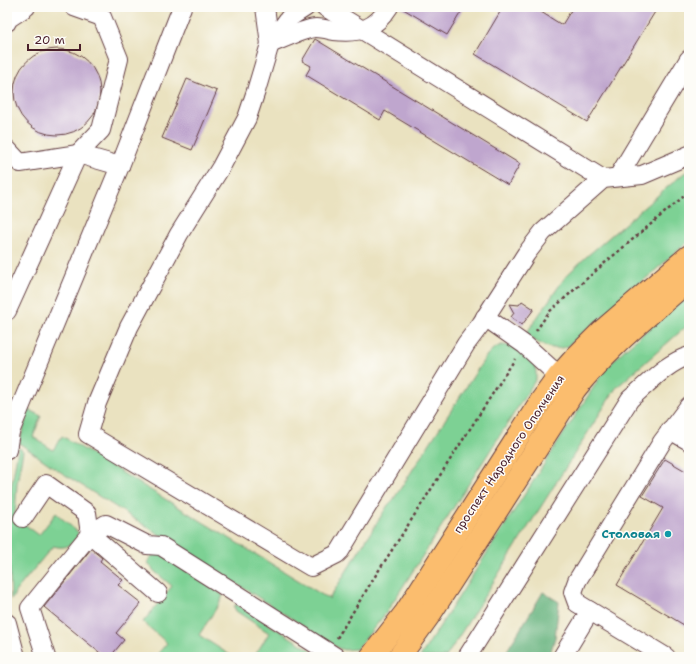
<svg xmlns="http://www.w3.org/2000/svg" width="696" height="664" viewBox="0 0 696 664" font-family="'Shantell Sans',sans-serif">
  <style>
    .green { fill: #7dd194; stroke: #647860 }
    .forest { fill: #66b37e; stroke: #586954 }
    .building { fill: #bfa6ce }
    .lines { fill: none; stroke-linecap: round; stroke-linejoin: round }
    .minor-casing { stroke: #623c41; stroke-width: 20 }
    .major-casing { stroke: #623c41; stroke-width: 24 }
    .path { stroke: #623c41; stroke-width: 2.5; stroke-dasharray: 3 3; stroke-linecap: butt }
    .minor { stroke: #fff; stroke-width: 18 }
    .major { stroke: #fbbd6e; stroke-width: 22 }
    .culture-dot { fill: #0f9aa8; stroke: #fdfcf7; stroke-width: 1.5 }
    .labels { text-anchor: middle; stroke-width: 3; stroke-linejoin: round; paint-order: stroke }
    .street-label { font-size: 12px; fill: #4a1f2b; stroke: #fdfcf7 }
    .culture-label { font-size: 12px; font-weight: bold; fill: #0d838f; stroke: #fdfcf7; text-anchor: end }
  </style>
  <rect width="100%" height="100%" fill="#fdfcf7"/>
  <filter id="ink" filterUnits="userSpaceOnUse"><feTurbulence type="fractalNoise" baseFrequency=".025" numOctaves="2"/><feDisplacementMap in="SourceGraphic" scale="8" xChannelSelector="R" yChannelSelector="G"/><feConvolveMatrix kernelMatrix="1 2 1 2 8 2 1 2 1" color-interpolation-filters="sRGB"/></filter>
  <filter id="wash" filterUnits="userSpaceOnUse"><feTurbulence type="fractalNoise" baseFrequency=".012" numOctaves="4" result="noise"/><feDisplacementMap in="SourceGraphic" scale="16" xChannelSelector="R" yChannelSelector="G"/><feGaussianBlur stdDeviation="0.9" result="paint"/><feColorMatrix in="noise" values="0 0 0 0 0 0 0 0 0 0 0 0 0 0 0 0 0 1.4 0 .05"/><feComposite in="paint" operator="in"/></filter>
  <g filter="url(#wash)">
    <rect width="100%" height="100%" fill="#eae2c0"/>
    <g class="green">
      <path d="M689 171V241L568 346C552 353 539 343 525 335L566 276 586 257 684 173Z"/>
      <path d="M689 294V324L616 388 446 657H420L604 371 624 350Z"/>
      <path d="M501 345 512 346 517 349 535 365 536 372V379L386 613 357 649 344 650 338 648 59 471 19 443 29 410 41 416 33 437 53 450 62 436 329 599 388 505 393 500 487 355 493 349Z"/>
      <path d="M20 448 23 451 17 484 15 517 39 535 56 513 80 534C71 544 68 550 53 546L15 592 13 598 11 599 8 532 11 488 18 449Z"/>
      <path d="M155 553H160L223 595 221 601 199 635 233 657H155L167 643 143 622 172 586 154 571 148 563 149 559Z"/>
      <path d="M236 604 322 657H254L269 633 236 611 234 607Z"/>
    </g>
    <path class="forest" d="M543 592 559 602 555 638 549 657H503L534 607Z"/>
    <g id="blocks">
      <g class="building">
        <path d="M400 7H464L447 35Z"/>
        <path d="M503 7H533L562 25 573 7H658L587 122 475 54Z"/>
        <path d="M315 39 520 164 508 185 385 111 380 120 306 75 311 66 302 61Z"/>
        <circle cx="57" cy="92" r="43"/>
        <path d="M187 79 217 91 192 150 162 138Z"/>
        <path d="M522 301 534 309 522 325 511 317 514 313 509 304 519 305Z"/>
        <path d="M665 459 689 473V628L617 585 663 508 642 496Z"/>
        <path d="M91 549 102 558 100 561 123 580 118 585 141 603 116 633 124 640 110 657H105L44 607Z"/>
      </g>
    </g>
  </g>
  <g filter="url(#ink)">
    <use href="#blocks" fill-opacity="0" stroke="#623c41" stroke-width="1"/>
    <g class="lines">
      <defs>
        <g id="minor">
          <path d="M265 7 270 44C280 40 306 28 316 28 322 28 329 30 334 31 360 34 375 29 389 7"/>
          <path d="M306 7 289 18 270 44 256 91 247 118 221 167 179 234 129 327 97 403 88 434 311 567 337 554 340 551 466 344 481 324 526 254 543 232 603 179 642 175 689 155"/>
          <path d="M325 7 603 179"/>
          <path d="M7 22 8 19 26 7"/>
          <path d="M7 149 20 163 78 154 120 166"/>
          <path d="M618 177 689 59"/>
          <path d="M7 311 78 154 101 130 119 59 102 17 74 7"/>
          <path d="M485 317 525 345 559 376"/>
          <path d="M670 430 689 441"/>
          <path d="M7 450 10 432 120 166 182 7"/>
          <path d="M23 518 46 484 87 513 90 534 158 593"/>
          <path d="M7 623 16 657"/>
          <path d="M46 657 30 608 90 534 106 524 147 545 161 546 336 657"/>
          <path d="M467 657 630 399C648 384 666 363 689 356"/>
          <path d="M562 657 590 611"/>
          <path d="M666 657 577 603 573 592 577 581 662 442 689 406"/>
        </g>
        <g id="major">
          <path d="M371 657 406 612 541 401 559 376 576 357 602 331 689 256"/>
          <path d="M399 657 430 614 575 389C607 348 650 314 689 280"/>
        </g>
      </defs>
      <use href="#minor" class="minor-casing"/>
      <use href="#major" class="major-casing"/>
      <g class="path">
        <path d="M536 331 549 312 607 261 689 192"/>
        <path d="M337 638 372 581 515 359"/>
      </g>
      <use href="#minor" class="minor"/>
      <use href="#major" class="major"/>
    </g>
  </g>
  <circle class="culture-dot" cx="668" cy="534" r="4"/>
  <g class="labels">
    <g class="street-label">
      <text transform="translate(509 454) rotate(-56)" y="4">проспект Народного Ополчения</text>
    </g>
    <g class="culture-label">
      <text x="660" y="538">Столовая</text>
    </g>
  </g>
  <rect width="696" height="664" fill="none" stroke="#fdfcf7" stroke-width="24"/>
  <path d="M28 44v6h52v-6" fill="none" stroke="#4a1f2b" stroke-width="2"/>
  <text x="34" y="44" font-size="12" fill="#4a1f2b" stroke="#fdfcf7" stroke-width="3" paint-order="stroke">20 m</text>
</svg>
